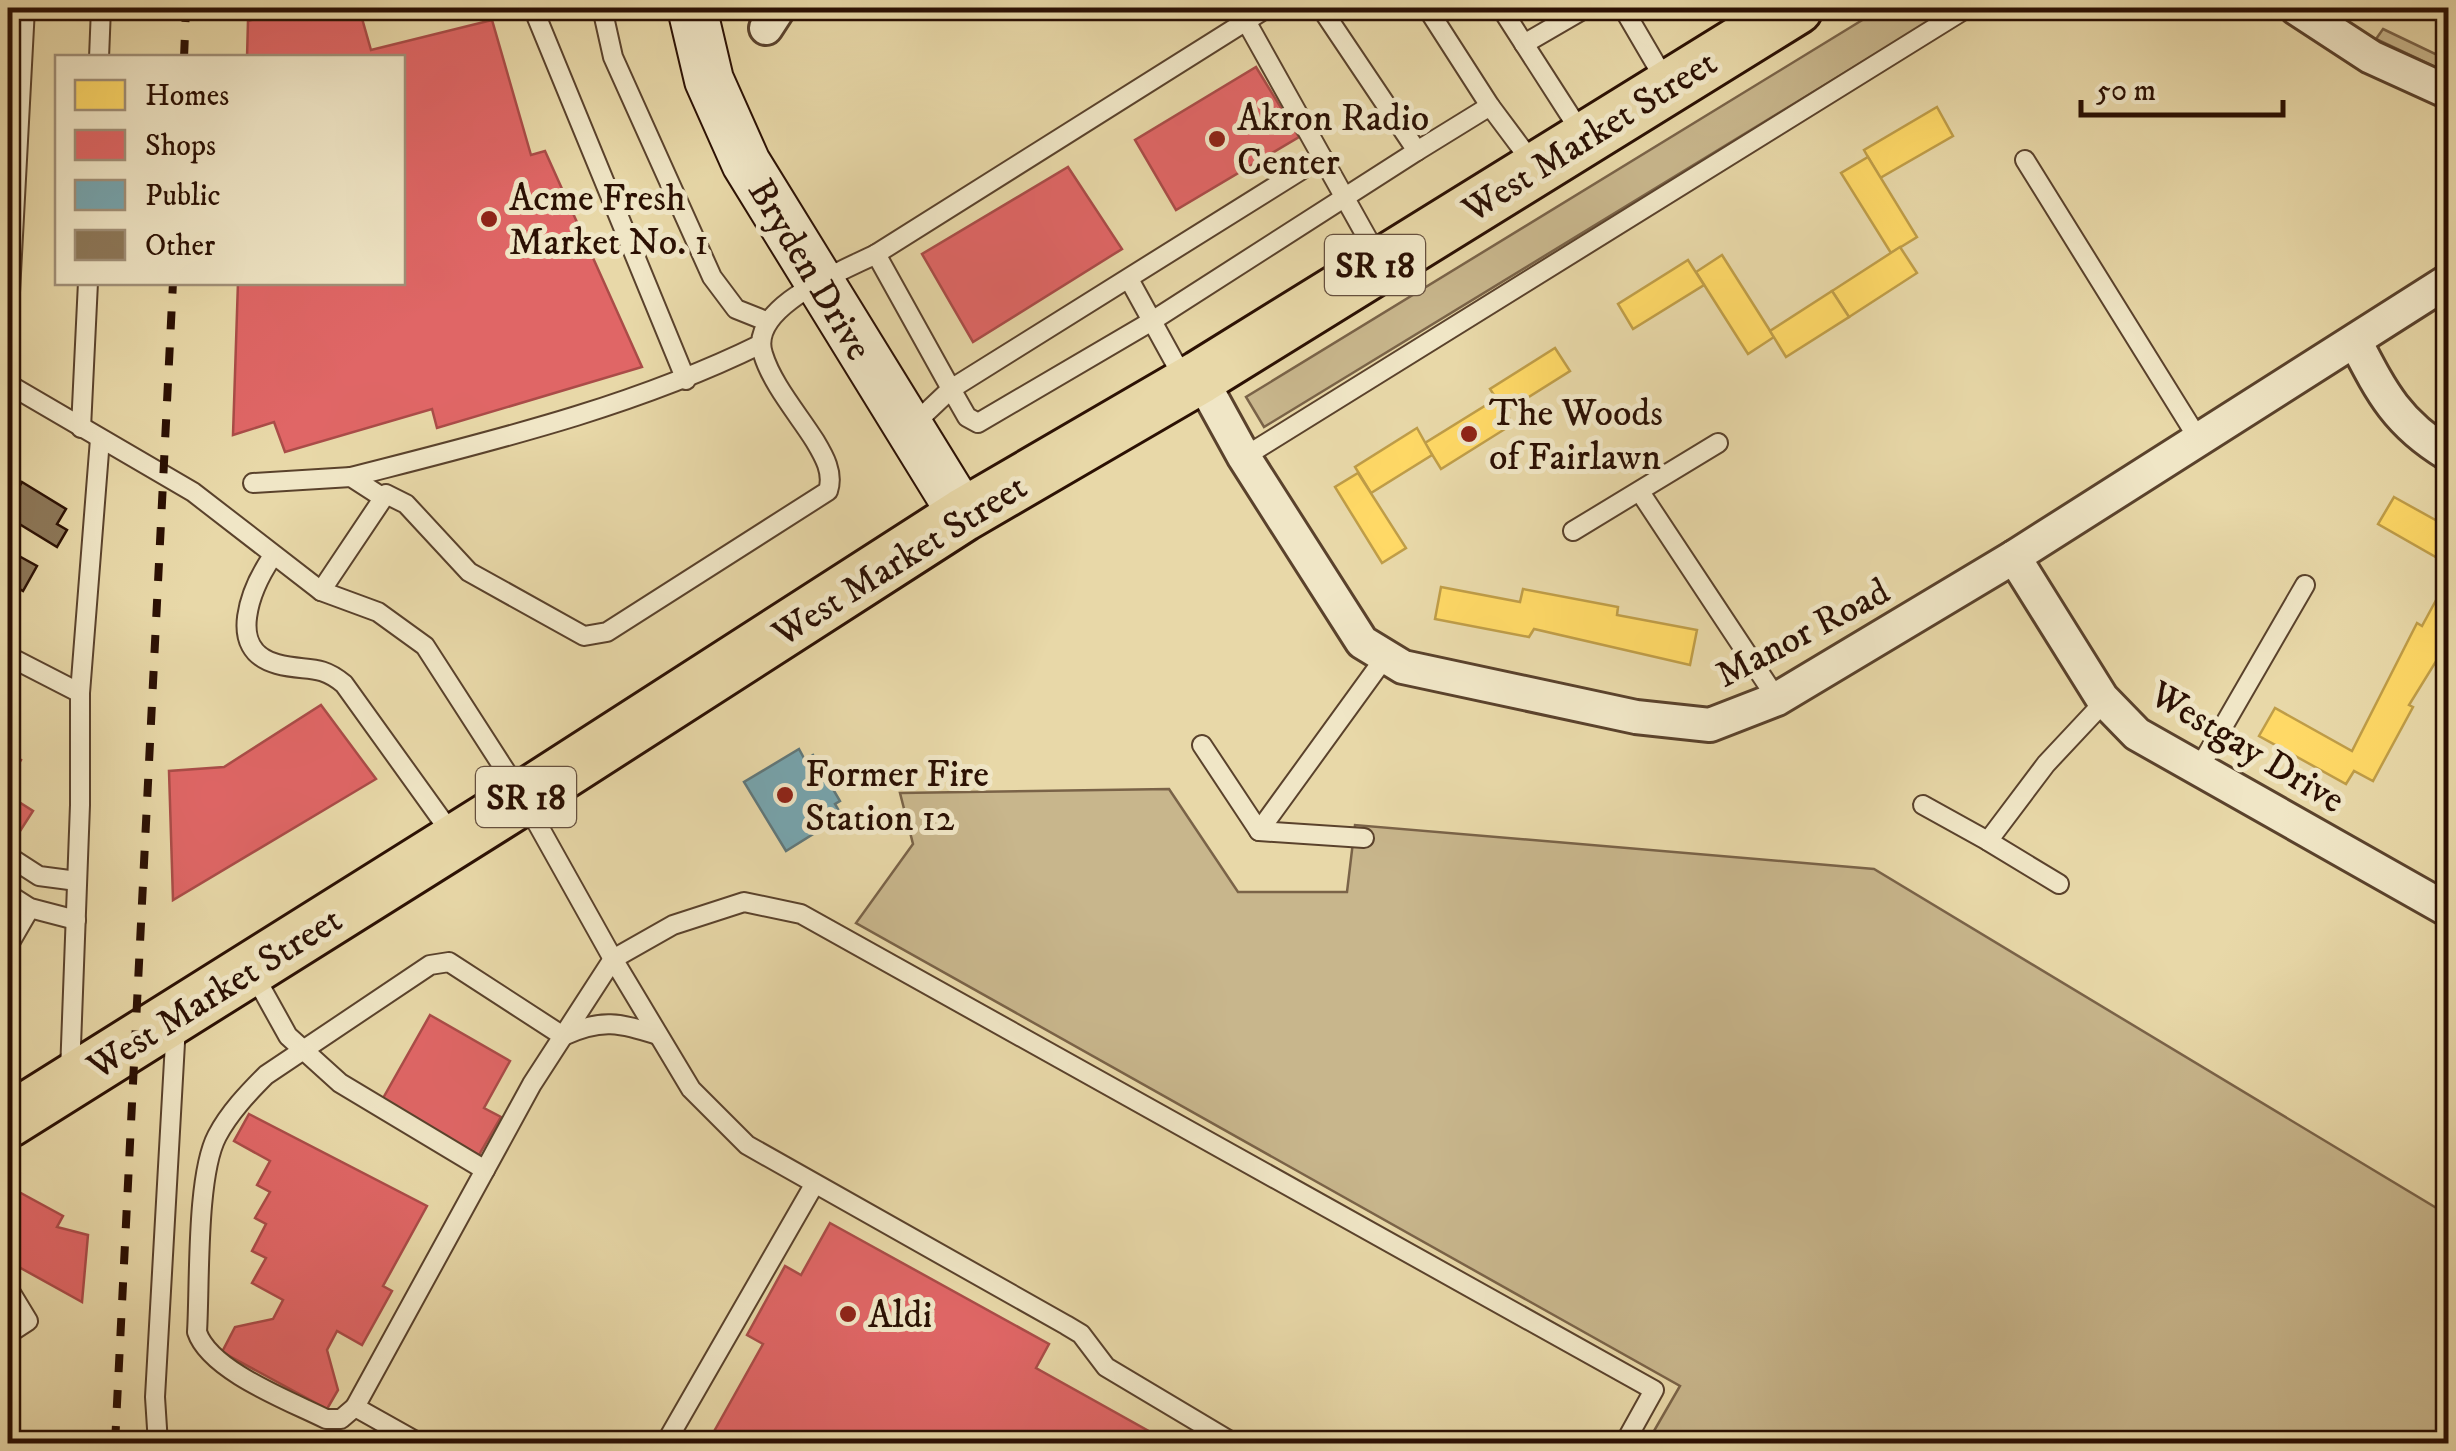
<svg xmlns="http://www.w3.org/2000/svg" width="2456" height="1451" viewBox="0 0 2456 1451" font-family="'IM FELL DW Pica',serif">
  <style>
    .green { fill: #c8b68c; stroke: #7a6348; stroke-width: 2.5 }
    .homes { fill: #ffd966; stroke: #bf9d48; stroke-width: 2.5 }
    .shops { fill: #e06666; stroke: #aa4c48; stroke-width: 2.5 }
    .public { fill: #76a5af; stroke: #60787b; stroke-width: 2.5 }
    .building { fill: #8d7859; stroke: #2b1003; stroke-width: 2.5 }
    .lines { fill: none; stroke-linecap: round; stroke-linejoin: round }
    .lane-casing { stroke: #5a422c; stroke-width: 22 }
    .street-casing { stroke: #5a422c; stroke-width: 38 }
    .secondary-casing { stroke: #2b1003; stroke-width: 52 }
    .primary-casing { stroke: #2b1003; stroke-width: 58 }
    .lane { stroke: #f0e6c6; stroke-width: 18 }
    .street { stroke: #f0e6c6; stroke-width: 32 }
    .secondary { stroke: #f0e6c6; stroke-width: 48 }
    .primary { stroke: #e8d8a8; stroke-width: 52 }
    .rail { stroke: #2b1003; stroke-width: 8; stroke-dasharray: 18 18; stroke-linecap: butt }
    .poi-dot { fill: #8f2418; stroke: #f0e6c6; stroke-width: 4 }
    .labels { text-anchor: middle; stroke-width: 10; stroke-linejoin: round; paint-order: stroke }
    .shield { fill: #f0e6c6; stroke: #66503e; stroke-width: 2.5 }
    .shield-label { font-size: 35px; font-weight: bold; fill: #2b1003 }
    .poi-label { font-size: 38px; fill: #2b1003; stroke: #f0e6c6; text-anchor: start }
    .street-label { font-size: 38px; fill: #2b1003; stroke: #f0e6c6 }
  </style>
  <rect width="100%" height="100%" fill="#e8d8a8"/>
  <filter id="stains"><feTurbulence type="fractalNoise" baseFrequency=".002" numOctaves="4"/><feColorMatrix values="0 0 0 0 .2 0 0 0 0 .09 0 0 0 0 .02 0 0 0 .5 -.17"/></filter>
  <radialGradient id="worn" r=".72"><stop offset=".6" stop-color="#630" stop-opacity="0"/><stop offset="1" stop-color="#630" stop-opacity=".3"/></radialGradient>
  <g class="green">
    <path d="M1882 8H1951L1264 427 1246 397Z"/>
    <path d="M2383 29 2448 60V73L2376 39Z"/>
    <path d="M1169 789 1238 892H1347L1355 825 1874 869 2448 1215V1443H1647L1680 1386 856 923 913 844 900 793Z"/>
  </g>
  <g class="homes">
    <path d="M1937 107 1953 136 1880 178 1864 150Z"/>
    <path d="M1868 157 1917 237 1891 253 1841 173Z"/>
    <path d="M1900 247 1917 273 1849 317 1832 291Z"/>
    <path d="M1722 255 1774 337 1748 354 1696 272Z"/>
    <path d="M1688 260 1704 285 1633 329 1618 304Z"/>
    <path d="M1832 291 1849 317 1786 357 1770 331Z"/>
    <path d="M1555 348 1570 371 1505 412 1490 389Z"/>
    <path d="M1496 399 1513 424 1441 469 1425 443Z"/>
    <path d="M1417 428 1432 455 1371 493 1355 467Z"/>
    <path d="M1358 473 1406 548 1382 563 1335 487Z"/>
    <path d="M2394 497 2448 527V564L2378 524Z"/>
    <path d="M2448 578V642L2409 705 2413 707 2373 781 2354 771 2346 784 2259 736 2275 708 2352 751 2417 623 2422 626Z"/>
    <path d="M1441 587 1520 602 1523 589 1618 607 1617 615 1697 630 1690 665 1534 629 1529 637 1435 619Z"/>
  </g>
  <g class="shops">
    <path d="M294 8H359L371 50 492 20 531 155 545 151 642 367 437 428 432 409 285 452 274 422 233 435 238 282H402V58H247L248 21Z"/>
    <path d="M1256 67 1299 137 1176 210 1135 140Z"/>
    <path d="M1068 167 1122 249 973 342 922 254Z"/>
    <path d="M321 705 376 779 173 900 169 771 224 767Z"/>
    <path d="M8 752 21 760 8 782Z"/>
    <path d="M8 795 33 811 13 842 8 839Z"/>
    <path d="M430 1015 510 1061 484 1108 501 1117 479 1155 382 1100Z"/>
    <path d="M249 1114 427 1206 383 1286 392 1291 362 1345 337 1331 327 1350 338 1390 327 1409 222 1352 235 1327 273 1319 283 1300 252 1283 266 1258 252 1251 266 1224 255 1218 270 1192 257 1185 270 1161 234 1141Z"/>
    <path d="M8 1186 63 1216 57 1227 88 1235 82 1302 8 1261Z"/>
    <path d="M830 1223 1049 1344 1036 1368 1172 1444H707L763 1344 747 1335 785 1266 801 1275Z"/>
  </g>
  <path class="public" d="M799 749 805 760 813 755 840 801 835 804 842 816 786 851 744 782Z"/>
  <g class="building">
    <path d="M22 482 66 509 57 524 67 530 57 547 8 517V507Z"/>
    <path d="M8 550 37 566 23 591 8 582Z"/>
  </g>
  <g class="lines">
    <defs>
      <g id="lane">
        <path d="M533 8 686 380"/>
        <path d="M602 8 613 57 712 277 736 309 766 321"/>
        <path d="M1427 8 1490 106"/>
        <path d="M1501 8 1582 134"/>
        <path d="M1623 8 1668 85"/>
        <path d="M1246 21 1322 157"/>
        <path d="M1524 44 1586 8"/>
        <path d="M99 58 101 8"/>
        <path d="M1417 151 1490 106 1534 165"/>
        <path d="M2025 160 2199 440"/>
        <path d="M876 254 951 389 1322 157 1379 259"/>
        <path d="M1130 281 1185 381"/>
        <path d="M8 330 25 8"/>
        <path d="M8 384 193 492 321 591 378 612 425 646 523 798 613 959 673 925 744 902 801 914 1654 1390 1624 1444"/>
        <path d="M913 425 951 389 967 417 978 423 1152 321 1417 151 1321 8"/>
        <path d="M81 428 88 282"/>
        <path d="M1244 457 1967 8"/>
        <path d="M351 477C491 441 631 408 761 344"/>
        <path d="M253 483 351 477 382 497"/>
        <path d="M1640 492 1777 699"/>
        <path d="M1573 531 1718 443"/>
        <path d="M272 557C252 587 224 650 277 664 306 672 319 663 344 684L454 837"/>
        <path d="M321 591 386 494 406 504 469 572 584 636 607 632 828 491C834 473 824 456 815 441 798 414 772 384 763 354 747 307 843 271 876 254L1267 8"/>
        <path d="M8 656 80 693V805L70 1072"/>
        <path d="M80 693 100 439"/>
        <path d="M1202 745 1259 831 1364 838"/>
        <path d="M2198 770 2305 585"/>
        <path d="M1923 805 1988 841"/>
        <path d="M1259 831 1386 656"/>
        <path d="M8 856 39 876 77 881"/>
        <path d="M2059 884 1988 841 2046 764 2105 701"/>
        <path d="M8 894 30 908 76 920"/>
        <path d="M8 946 30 908"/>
        <path d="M253 973 288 1036 340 1083 485 1170 355 1407 421 1444"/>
        <path d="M485 1170 532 1084 613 959 691 1089 747 1145 1066 1325 1081 1334 1106 1367 1235 1444"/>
        <path d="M8 1288 28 1321 8 1334"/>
        <path d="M355 1407 341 1419H326C290 1401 210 1371 197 1332 200 1285 196 1176 217 1136 229 1113 248 1093 266 1075L430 965 449 962 563 1036C602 1018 619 1023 658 1035"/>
        <path d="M158 1444 155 1397 176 1025"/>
        <path d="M665 1444 814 1185"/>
      </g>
      <g id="street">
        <path d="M2296 8 2371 57 2448 92"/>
        <path d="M766 28 779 8"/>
        <path d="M2355 341C2382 393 2397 423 2448 454"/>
        <path d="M1200 377 1244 457 1362 642 1403 667 1636 717 1710 725 1777 699 2014 557 2448 281"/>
        <path d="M2014 557 2102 698 2137 734 2448 910"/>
      </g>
      <path id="secondary" d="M692 8 709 80 746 163 963 515"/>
      <path id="primary" d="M8 1121 523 798 963 515 1200 377 1796 8"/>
    </defs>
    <use href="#lane" class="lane-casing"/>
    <use href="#street" class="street-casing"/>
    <use href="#secondary" class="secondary-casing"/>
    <use href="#primary" class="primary-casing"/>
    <use href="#lane" class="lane"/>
    <use href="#street" class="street"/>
    <use href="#secondary" class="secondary"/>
    <use href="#primary" class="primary"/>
    <g class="rail">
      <path d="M184 58 186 8"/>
      <path d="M115 1444 173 282"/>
    </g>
  </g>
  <g class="poi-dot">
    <circle cx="1217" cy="139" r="10"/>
    <circle cx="489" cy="219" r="10"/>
    <circle cx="1469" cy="434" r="10"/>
    <circle cx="785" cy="795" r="10"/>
    <circle cx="848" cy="1314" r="10"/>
  </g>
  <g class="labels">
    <g class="shield">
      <rect x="1325" y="235" width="100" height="60" rx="8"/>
      <rect x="476" y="767" width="100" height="60" rx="8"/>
    </g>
    <g class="shield-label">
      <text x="1375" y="277">SR 18</text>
      <text x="526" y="809">SR 18</text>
    </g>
    <g class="poi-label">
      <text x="1237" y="130">Akron Radio<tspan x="1237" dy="44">Center</tspan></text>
      <text x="509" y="210">Acme Fresh<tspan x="509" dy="44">Market No. 1</tspan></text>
      <text x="1489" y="425">The Woods<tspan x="1489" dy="44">of Fairlawn</tspan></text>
      <text x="805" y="786">Former Fire<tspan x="805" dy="44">Station 12</tspan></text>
      <text x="868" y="1327">Aldi</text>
    </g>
    <g class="street-label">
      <text transform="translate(1589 135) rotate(-32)" y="13">West Market Street</text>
      <text transform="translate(811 269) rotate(59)" y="13">Bryden Drive</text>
      <text transform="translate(899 559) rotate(-32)" y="13">West Market Street</text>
      <text transform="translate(1802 632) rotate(-28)" y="13">Manor Road</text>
      <text transform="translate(2248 746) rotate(31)" y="13">Westgay Drive</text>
      <text transform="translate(214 992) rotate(-32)" y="13">West Market Street</text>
    </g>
  </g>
  <rect width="2456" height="1451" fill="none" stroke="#e8d8a8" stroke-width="40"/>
  <rect x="10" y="10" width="2436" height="1431" fill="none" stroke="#2b1003" stroke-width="5"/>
  <rect x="20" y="20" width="2416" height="1411" fill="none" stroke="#2b1003" stroke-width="2.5"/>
  <rect x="55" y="55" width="350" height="230" fill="#f0e6c6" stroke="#a19078" stroke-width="2.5"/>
  <rect x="75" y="80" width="50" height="30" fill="#ffd966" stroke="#a19078" stroke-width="2.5"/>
  <text x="145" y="105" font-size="30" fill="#2b1003">Homes</text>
  <rect x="75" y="130" width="50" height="30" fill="#e06666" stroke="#a19078" stroke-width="2.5"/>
  <text x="145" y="155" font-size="30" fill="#2b1003">Shops</text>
  <rect x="75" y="180" width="50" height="30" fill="#76a5af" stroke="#a19078" stroke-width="2.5"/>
  <text x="145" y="205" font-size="30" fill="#2b1003">Public</text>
  <rect x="75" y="230" width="50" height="30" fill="#8d7859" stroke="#a19078" stroke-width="2.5"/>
  <text x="145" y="255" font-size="30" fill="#2b1003">Other</text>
  <path d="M2081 100v15h202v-15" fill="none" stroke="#2b1003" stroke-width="5"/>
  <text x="2096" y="100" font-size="30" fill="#2b1003" stroke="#f0e6c6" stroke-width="8" paint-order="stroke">50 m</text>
  <rect width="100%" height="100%" filter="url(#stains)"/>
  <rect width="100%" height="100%" fill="url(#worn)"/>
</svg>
